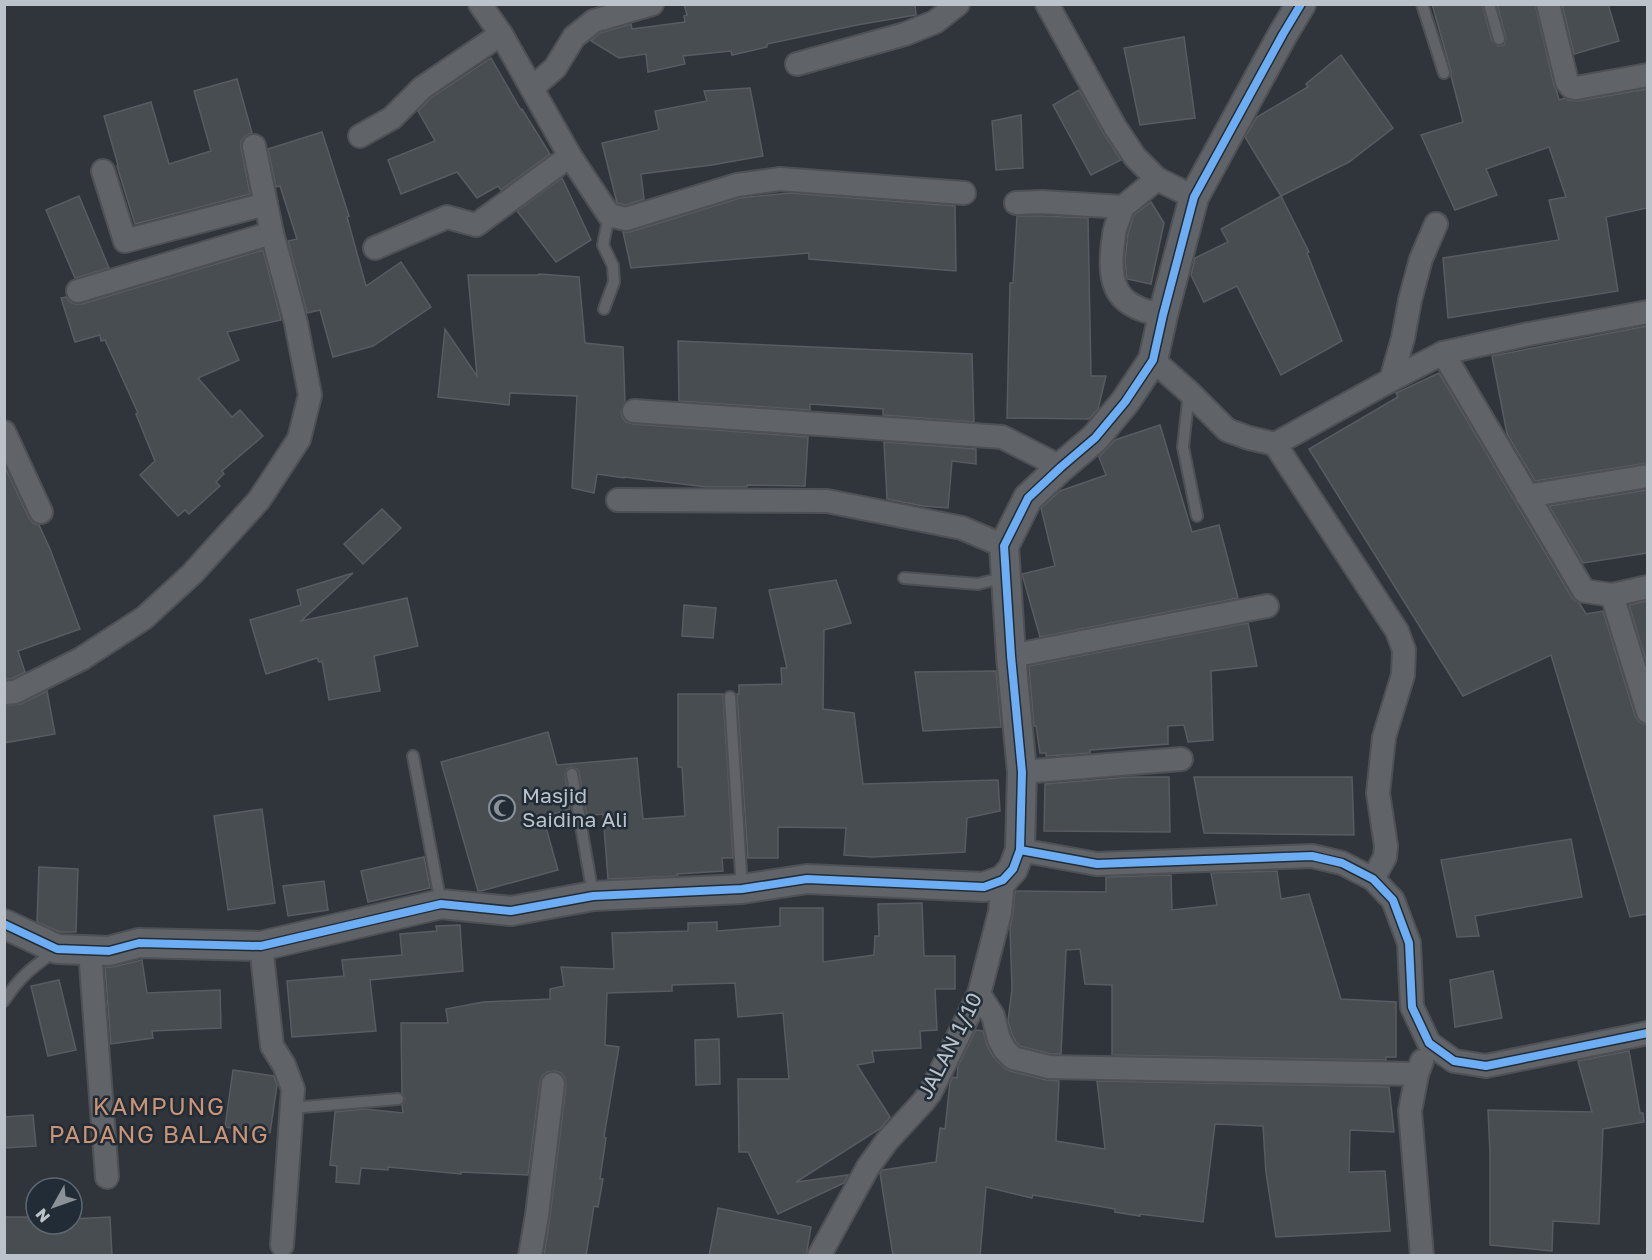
<svg xmlns="http://www.w3.org/2000/svg" width="1652" height="1260" viewBox="0 0 1652 1260" font-family="'Golos Text',sans-serif">
  <style>
    .building { fill: #484d52; stroke: #585c62; stroke-width: 1.5 }
    .lines { fill: none; stroke-linecap: round; stroke-linejoin: round }
    .service-casing { stroke: #4d5156; stroke-width: 14 }
    .minor-casing { stroke: #4d5156; stroke-width: 26 }
    .tertiary-casing { stroke: #4d5156; stroke-width: 32 }
    .service { stroke: #606468; stroke-width: 10 }
    .minor { stroke: #606468; stroke-width: 22 }
    .tertiary { stroke: #606468; stroke-width: 28 }
    .cycleway-casing { stroke: #222c36; stroke-width: 11 }
    .cycleway { stroke: #6dadf4; stroke-width: 8 }
    .labels { text-anchor: middle; stroke-width: 5; stroke-linejoin: round; paint-order: stroke }
    .poi-label { font-size: 21px; fill: #bbc2ca; stroke: #222c36; text-anchor: start }
    .street-label { font-size: 21px; fill: #bbc2ca; stroke: #222c36 }
    .quarter-label { font-size: 24px; letter-spacing: 1.5px; fill: #cc9474; stroke: #222c36 }
  </style>
  <rect width="100%" height="100%" fill="#2f353b"/>
  <g class="building">
    <path d="M684 4H915L916 15 857 25 767 44V47L732 55 731 51 683 56 685 64 648 72 646 54 619 58 591 41 600 33 631 24 632 29 685 22 684 16 687 15Z"/>
    <path d="M1432 4H1482L1492 41 1498 46 1504 45 1506 38 1497 4H1535L1554 85 1557 92 1559 100 1565 98 1568 100 1578 101 1647 89V208L1606 217 1618 291 1448 318 1443 258 1559 240 1549 200 1566 197 1549 147 1486 169 1497 195 1455 210 1421 135 1463 122 1451 76V71Z"/>
    <path d="M1562 4H1608L1619 41 1574 54Z"/>
    <path d="M1184 37 1195 118 1140 125 1124 48Z"/>
    <path d="M1341 55 1393 128 1349 162 1281 196 1245 137 1257 117 1308 87 1306 84Z"/>
    <path d="M491 58 521 110 522 109 550 154 501 190 498 186 477 198 457 172 401 194 388 160 435 141 418 111 431 98Z"/>
    <path d="M237 79 252 133 245 136 241 141V148L250 194 135 224 117 166 118 165 104 116 151 102 169 164 211 151 194 91Z"/>
    <path d="M750 88 763 156 712 165 641 174 644 199 626 205 617 203 602 143 659 130 655 111 707 101 704 91Z"/>
    <path d="M1079 90 1104 134 1121 160 1091 175 1053 105Z"/>
    <path d="M1021 115 1023 168 996 170 992 121Z"/>
    <path d="M322 132 349 216 347 217 366 286 401 262 431 307 373 346 333 357 320 310 307 313 288 241 297 239 280 186 276 187 268 149Z"/>
    <path d="M562 178 591 240 556 262 517 211Z"/>
    <path d="M789 193 955 206 956 271 809 259V253L631 268 623 232H630L740 198Z"/>
    <path d="M79 196 109 268 75 278 46 210Z"/>
    <path d="M1281 196 1309 252 1307 253 1342 341 1281 375 1237 286 1204 302 1191 275 1195 258 1228 242 1221 229Z"/>
    <path d="M1151 202 1164 223 1151 284 1127 279 1125 260 1128 234 1134 215Z"/>
    <path d="M1017 216H1042L1088 218 1091 376H1106L1098 409 1089 419 1007 418 1010 283H1013Z"/>
    <path d="M263 250 281 320 227 332 239 360 198 378 232 417 240 410 263 436 222 471 224 474 216 482 220 486 189 514 185 510 178 516 140 475 155 461 136 414 138 413 105 340 101 341 100 335 75 342 61 298 66 297 69 301 74 304H82Z"/>
    <path d="M539 274 579 277 585 343 623 347 625 402 621 411 622 417 626 422 633 424 808 437 805 486 747 485V487H707L624 477V478L597 474 594 493 572 488 577 396 510 393 509 405 438 397 445 329 477 376 468 275H539Z"/>
    <path d="M1647 326V463L1535 481 1507 434 1492 356Z"/>
    <path d="M678 341 972 354 974 422 883 415V409L810 404V410L679 401Z"/>
    <path d="M1439 373 1572 598 1580 604 1586 614 1603 611 1635 716 1639 722 1647 725V914L1630 917 1551 655 1463 696 1309 449 1398 397 1396 393Z"/>
    <path d="M1160 425 1192 532 1219 525 1238 598 1040 637 1022 574 1055 566 1041 508 1060 491 1106 475 1099 457 1115 440Z"/>
    <path d="M884 442 976 449V464L952 461 948 508 923 506 887 499Z"/>
    <path d="M4 465 29 518 33 523 39 525 50 549 80 629 18 651 25 672 11 679H4Z"/>
    <path d="M1647 490V553L1583 563 1549 506Z"/>
    <path d="M382 509 401 528 363 564 344 544Z"/>
    <path d="M353 573 301 621 407 598 418 646 374 656 380 691 329 700 322 661 319 662 317 658 266 674 250 620 301 605 297 590Z"/>
    <path d="M836 580 851 623 824 630 823 709 854 713 863 784 998 780 1000 811 967 818 965 852 872 857 844 855 846 828 778 827V858H748L737 694H739V685L782 684 781 668H787L769 590Z"/>
    <path d="M1647 601V664L1629 605Z"/>
    <path d="M684 605 716 608 713 638 682 636Z"/>
    <path d="M1248 623 1257 666 1211 671 1213 740 1188 742 1184 725 1168 726V744L1090 750V753L1046 756V753H1040L1036 726H1034L1029 666Z"/>
    <path d="M996 671 1001 727 923 731 915 672Z"/>
    <path d="M47 691 55 734 4 743V706L21 704Z"/>
    <path d="M678 694H723L733 858H722L723 871 677 874 678 876 608 879 603 814 587 816 579 772 577 769 571 767 567 769 565 775 570 809 543 817 558 870 481 891H478L441 762 548 732 557 765 637 758 643 819 685 816 682 767H678Z"/>
    <path d="M1131 777H1169L1170 832 1044 831 1045 784Z"/>
    <path d="M1194 777H1352L1354 835 1204 833Z"/>
    <path d="M262 809 275 903 228 910 214 816Z"/>
    <path d="M1571 839 1582 897 1475 916 1479 936 1457 937 1441 860Z"/>
    <path d="M424 857 430 888 368 902 361 871Z"/>
    <path d="M39 867 78 869 76 932H60L37 922Z"/>
    <path d="M1277 871 1281 899 1309 894 1341 999 1396 1002V1057H1386V1060L1112 1055V985L1085 984 1080 949 1066 950 1061 1054H1051L1020 1046 1016 1042 1012 1034 1008 1021 1012 989 1010 928 1013 913 1015 891 1106 892V877L1171 875 1172 910 1217 905 1211 873Z"/>
    <path d="M324 881 328 910 288 916 283 886Z"/>
    <path d="M922 903 924 956H955V989H935L937 1030 920 1031 921 1048 872 1051 874 1062 857 1065 890 1117 881 1128 796 1182 848 1175 844 1183 778 1214 748 1152H739L738 1079H789L783 1013 738 1017 735 983 672 985V991L607 993 605 1045 619 1047 604 1137 606 1138 600 1179H603L598 1207 594 1206 586 1256H544L550 1217 566 1086 565 1078 561 1073 555 1071 547 1072 542 1076 540 1082 528 1175 461 1172V1174L388 1167V1170L361 1168 359 1184 336 1182 337 1166 330 1165 335 1112 365 1109 403 1113 402 1105 405 1099 402 1093 401 1023H448L446 1009 483 1002 550 999V989L564 986 561 967 614 969 612 933 688 931V923L717 922V931L780 926V908H823V962L874 955 875 936H879L878 904Z"/>
    <path d="M460 925 463 971 370 980 376 1031 292 1037 287 981 344 976 342 960 402 955 400 934 437 931 436 926Z"/>
    <path d="M142 960 147 993 220 990 221 1028 152 1031 153 1038 111 1044 105 967H113Z"/>
    <path d="M1493 971 1502 1018 1455 1027 1450 980Z"/>
    <path d="M59 980 76 1050 48 1056 31 986Z"/>
    <path d="M976 1030 983 1031 987 1045 993 1056 1004 1068 1010 1071 1046 1080 1059 1081 1056 1141 1105 1149 1097 1081 1389 1087 1394 1132 1350 1130 1349 1172 1385 1171 1390 1231 1276 1237 1266 1173 1263 1126 1215 1124 1203 1222 1140 1214V1216L1115 1212V1209L1033 1195 1032 1198 986 1187 980 1256H893L880 1173 883 1170 936 1162 940 1128 945 1129 950 1082 953 1077 957 1078 958 1066Z"/>
    <path d="M719 1039 720 1084 696 1085 695 1040Z"/>
    <path d="M1629 1051 1640 1113H1643L1644 1122 1603 1129 1599 1224 1553 1221 1552 1251 1490 1245V1153L1488 1110 1592 1112 1578 1061Z"/>
    <path d="M233 1070 274 1076 277 1085 270 1133 225 1127Z"/>
    <path d="M33 1115 36 1146 4 1148V1117Z"/>
    <path d="M718 1208 811 1227 806 1256H709Z"/>
    <path d="M4 1217H36V1224H72V1219L110 1217 112 1256H4Z"/>
  </g>
  <g class="lines">
    <defs>
      <g id="service">
        <path d="M1422 4 1444 73"/>
        <path d="M1489 4 1499 39"/>
        <path d="M604 309 614 282 613 266 603 245 609 215"/>
        <path d="M1189 392 1183 447 1197 516"/>
        <path d="M904 578 978 584 1006 577"/>
        <path d="M730 697 742 889"/>
        <path d="M413 756 441 904"/>
        <path d="M572 774 593 895"/>
        <path d="M4 1001C20 976 32 968 55 951"/>
        <path d="M291 1108 398 1099"/>
      </g>
      <g id="minor">
        <path d="M480 4 501 34 570 156 609 215 626 219 737 185 780 179 964 193"/>
        <path d="M1047 4 1115 127 1135 157 1157 179 1194 197"/>
        <path d="M1548 4 1567 82 1571 87 1576 88 1648 75"/>
        <path d="M797 64 905 34 935 22 958 4"/>
        <path d="M532 88 555 68 574 37 594 21 652 4"/>
        <path d="M360 136 392 118 422 88 501 34"/>
        <path d="M103 171 125 241 266 204"/>
        <path d="M1016 203 1042 202 1123 207 1157 179"/>
        <path d="M1123 207C1120 216 1115 226 1114 235 1111 255 1108 283 1123 298 1134 309 1149 312 1163 315"/>
        <path d="M375 248 447 217 476 225 570 156"/>
        <path d="M78 291 272 233"/>
        <path d="M1443 353 1584 591 1612 595 1648 587"/>
        <path d="M1153 360 1189 392 1227 430 1249 438 1275 444 1391 380 1443 353 1529 334 1648 312"/>
        <path d="M1391 380 1403 338 1410 300 1421 259 1436 224"/>
        <path d="M634 411 1002 437 1061 467"/>
        <path d="M4 432 41 512"/>
        <path d="M1275 444 1397 631 1404 650 1403 675 1384 737 1378 793 1386 846 1385 857 1373 879"/>
        <path d="M1527 496 1648 476"/>
        <path d="M618 500 827 501 962 528 1004 546"/>
        <path d="M1612 595 1648 712"/>
        <path d="M1011 656 1267 606"/>
        <path d="M4 693 15 692 81 659 144 618 192 574 259 500 299 439 310 395 296 323 272 233 254 146"/>
        <path d="M1022 772 1181 759"/>
        <path d="M1020 850 1097 864 1312 856 1342 863 1373 879 1393 900 1409 943 1412 1007 1429 1043 1454 1061 1486 1066 1648 1033"/>
        <path d="M261 946 272 1046 284 1065 293 1089 282 1245"/>
        <path d="M90 951 107 1177"/>
        <path d="M979 994 993 1016 999 1039 1005 1050 1013 1058 1049 1067 1417 1074"/>
        <path d="M1422 1061 1417 1074 1410 1111 1422 1256"/>
        <path d="M530 1256 537 1215 553 1084"/>
        <path d="M819 1256 868 1167 887 1141 923 1102 930 1093 979 994 1000 912 1003 880"/>
      </g>
      <path id="tertiary" d="M4 924 57 949 109 951 139 943 261 946 441 904 511 911 593 896 742 889 807 879 984 887 1003 880 1013 869 1020 850 1022 772 1011 656 1004 546 1028 498 1061 467 1095 438 1125 402 1153 360 1163 315 1194 197 1283 34 1301 4"/>
    </defs>
    <use href="#service" class="service-casing"/>
    <use href="#minor" class="minor-casing"/>
    <use href="#tertiary" class="tertiary-casing"/>
    <use href="#service" class="service"/>
    <use href="#minor" class="minor"/>
    <use href="#tertiary" class="tertiary"/>
    <defs>
      <g id="cycleway">
        <path d="M1020 850 1097 864 1312 856 1342 863 1373 879 1393 900 1409 943 1412 1007 1429 1043 1454 1061 1486 1066 1648 1033"/>
        <path d="M4 924 57 949 109 951 139 943 261 946 441 904 511 911 593 896 742 889 807 879 984 887 1003 880 1013 869 1020 850 1022 772 1011 656 1004 546 1028 498 1061 467 1095 438 1125 402 1153 360 1163 315 1194 197 1283 34 1301 4"/>
      </g>
    </defs>
    <use href="#cycleway" class="cycleway-casing"/>
    <use href="#cycleway" class="cycleway"/>
  </g>
  <defs>
    <symbol id="mosque-ring" viewBox="-11 -11 22 22"><circle r="9.5" fill="#222c36" stroke="#8a9198" stroke-width="1.5"/><path d="M3.5-4.9A6 6 0 1 0 3.5 4.9A5 5 0 1 1 3.5-4.9Z" fill="#8a9198"/></symbol>
  </defs>
  <g fill-rule="evenodd">
    <use href="#mosque-ring" x="487" y="793" width="30" height="30"/>
  </g>
  <g class="labels">
    <g class="poi-label">
      <text x="522" y="803">Masjid<tspan x="522" dy="24">Saidina Ali</tspan></text>
    </g>
    <g class="street-label">
      <text transform="translate(950 1046) rotate(-63)" y="7">JALAN 1/10</text>
    </g>
    <g class="quarter-label">
      <text x="159" y="1115">KAMPUNG<tspan x="159" dy="28">PADANG BALANG</tspan></text>
    </g>
  </g>
  <rect width="1652" height="1260" fill="none" stroke="#bbc2ca" stroke-width="12"/>
  <g transform="translate(54 1206) rotate(230)"><circle r="28" fill="#222c36" stroke="#5f6871" stroke-width="1.5"/>
  <path d="M0-4.5L10 22L0 15L-10 22Z" fill="#8a9198"/>
  <text y="-9" font-size="16" font-weight="bold" text-anchor="middle" fill="#bbc2ca">N</text>
  </g>
</svg>
